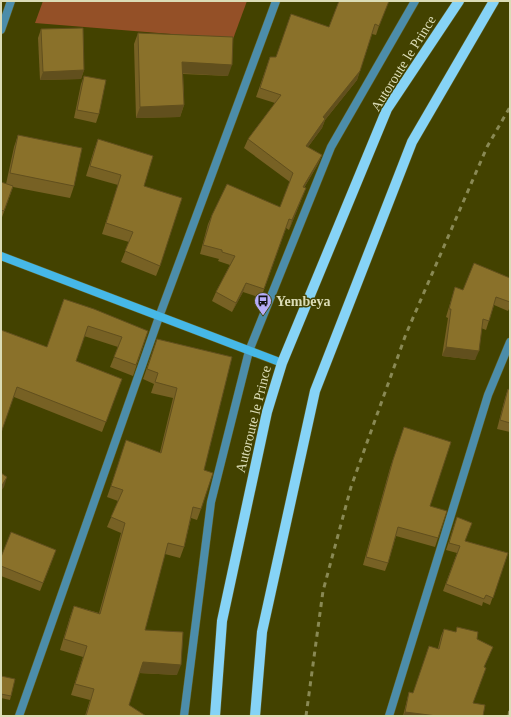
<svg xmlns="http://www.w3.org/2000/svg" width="511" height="717" viewBox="0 0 511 717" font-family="'Times New Roman',serif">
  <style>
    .green { fill: #945027 }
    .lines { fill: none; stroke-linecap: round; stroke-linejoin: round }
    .lane-casing { stroke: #616124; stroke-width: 9 }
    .street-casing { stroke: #616124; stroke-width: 9 }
    .secondary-casing { stroke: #616124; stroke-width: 9 }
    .primary-casing { stroke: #616124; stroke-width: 11 }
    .lane { stroke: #4c8daa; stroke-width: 8 }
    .street { stroke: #4c8daa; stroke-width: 8 }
    .secondary { stroke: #46b8e7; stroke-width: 8 }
    .primary { stroke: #86d3f6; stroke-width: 10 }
    .rail { stroke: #898954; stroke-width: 3; stroke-dasharray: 5 5; stroke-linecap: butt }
    .wall { fill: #776124 }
    .shaded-wall { fill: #614f1d }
    .building { fill: #8a712a; stroke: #614f1d }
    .labels { text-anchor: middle; stroke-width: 3; stroke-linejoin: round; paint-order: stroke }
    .street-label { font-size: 14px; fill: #dbdcb6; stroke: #434200 }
    .poi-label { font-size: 14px; font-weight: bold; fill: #dbdcb6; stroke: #434200; text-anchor: start }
  </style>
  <rect width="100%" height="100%" fill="#434200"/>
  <path class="green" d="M43 1H247L233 39 35 23Z"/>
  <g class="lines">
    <defs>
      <path id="lane" d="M389 716 488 395 510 342"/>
      <g id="street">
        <path d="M1 30 11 1"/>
        <path d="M19 716 159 317 276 1"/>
        <path d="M184 716 211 502 249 351 331 147 415 1"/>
      </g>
      <path id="secondary" d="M1 256 282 363"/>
      <g id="primary">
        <path d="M215 716 222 621 267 412 282 363 387 109 459 1"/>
        <path d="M255 716 262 632 315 391 412 142 494 1"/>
      </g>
    </defs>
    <use href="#lane" class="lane-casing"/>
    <use href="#street" class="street-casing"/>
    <use href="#secondary" class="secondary-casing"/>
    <use href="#primary" class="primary-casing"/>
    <use href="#lane" class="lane"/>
    <use href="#street" class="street"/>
    <use href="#secondary" class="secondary"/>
    <use href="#primary" class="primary"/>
    <g class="rail">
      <path d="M306 716 323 591 351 487 406 334 487 147 510 107"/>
      <path d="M509 716 510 708"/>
    </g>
  </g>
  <g class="wall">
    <path d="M339 1 379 26 376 35 372 34 357 80 325 120 322 128 308 147 322 155 318 164 304 188H306L289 230 286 228 261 298 243 292 232 312 212 301 216 292 230 265 218 261 219 259 200 254 208 224 212 215 280 207 290 182 244 148 248 139 275 103 256 97 270 57H276L329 27Z"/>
    <path d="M41 29 84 70 81 79 40 80 38 38Z"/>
    <path d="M138 33 228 76 183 74 184 105 180 117 136 118 134 44Z"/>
    <path d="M84 76 99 114 96 123 74 118 81 84Z"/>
    <path d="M18 135 74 186 70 198 13 187 1 220V182L6 184 14 147Z"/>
    <path d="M98 139 144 186 160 266 156 276 121 262 129 242 102 234 118 185 86 176 94 150Z"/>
    <path d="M510 278V307L508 311 494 305 486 330 481 328 475 360 442 356 448 318 446 317 455 287 463 290Z"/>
    <path d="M64 299 148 331 133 376 110 367 118 347 84 336 76 361 122 379 102 432 14 397 1 330 47 347Z"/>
    <path d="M157 339 232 357 204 470 201 509 197 520 191 518 184 547 180 558 165 554 145 630 177 675 139 673 129 705 146 716H85L90 700 71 695 83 657 60 650 70 617 74 606 99 613 121 533 107 527 118 501 107 497 123 451 160 452 173 398 151 393 154 384 143 379Z"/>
    <path d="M508 389 510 390V432L497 429 505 398Z"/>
    <path d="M401 436 430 506 438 538 435 547 396 536 388 563 385 571 363 565 390 468Z"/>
    <path d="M457 517 465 541 508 553 490 605 483 602 482 606 443 591 457 553 446 550Z"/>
    <path d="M1 557 53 558 40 591 1 576Z"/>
    <path d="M444 629 477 639 490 654 484 667 473 703 483 716H403L409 692 413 693 438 648 441 636Z"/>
    <path d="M1 676 11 696 10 700 1 698Z"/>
  </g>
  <g class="shaded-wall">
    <path d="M182 62 232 65 228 76 178 73Z"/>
    <path d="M84 70 81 79 40 80 43 72Z"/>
    <path d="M360 71 357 80 325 120 322 128 302 155 306 146 323 117Z"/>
    <path d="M184 105 180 117 136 118 140 107Z"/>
    <path d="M322 155 318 164 299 196 303 187Z"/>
    <path d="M306 188 302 198 289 230 292 220Z"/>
    <path d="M246 283 243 292 232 312 236 303Z"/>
    <path d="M446 347 479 351 475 360 442 356Z"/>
    <path d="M7 477 4 487 1 491V487Z"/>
    <path d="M143 662 181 665 177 675 139 673Z"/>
    <path d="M405 712 437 716H403Z"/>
  </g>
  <g class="building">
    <path d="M339 1H389L379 26 375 24 360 71 323 117 325 119 306 146 322 155 303 187 306 188 292 220 289 219 264 289 246 283 236 303 216 292 235 256 222 252V250L203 245 212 215 227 184 280 207 293 173 248 139 281 95 260 88 270 57H276L291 14 329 27Z"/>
    <path d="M83 28 84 70 43 72 41 29Z"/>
    <path d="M138 33 233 37 232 65 182 62 184 105 140 107Z"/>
    <path d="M84 76 106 80 99 114 77 110Z"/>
    <path d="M18 135 82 148 74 186 10 173Z"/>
    <path d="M98 139 153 156 144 186 182 198 160 266 125 251 133 232 106 223 121 175 90 166Z"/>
    <path d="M1 182 13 186 4 211 1 210Z"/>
    <path d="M474 263 510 278V302L496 297 489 321 483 319 479 351 446 347 451 309H449L455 287 463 290Z"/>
    <path d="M64 299 94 309 148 331 136 365 114 357 122 337 88 326 76 361 122 379 106 422 17 387 1 433V330L47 347Z"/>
    <path d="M157 339 232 357 204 470 213 473 201 509 193 507 184 547 168 543 145 630 183 632 181 665 143 662 129 705 146 716H86L94 689 75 684 87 646 64 639 74 606 100 614 125 523 111 517 123 490 111 486 126 440 161 453 177 388 155 382 158 373 147 369Z"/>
    <path d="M508 389 510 390V423L500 420Z"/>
    <path d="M404 427 451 442 430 506 447 511 438 538 398 527 388 563 366 557 393 460Z"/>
    <path d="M1 473 7 477 1 487Z"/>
    <path d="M457 517 472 523 465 541 508 553 493 598 486 595 484 599 446 584 460 546 449 543Z"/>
    <path d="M11 532 56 550 43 583 1 566V557Z"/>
    <path d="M457 627 478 632 477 639 493 647 484 667 486 668 473 703 485 705 483 716H437L405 712 409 692 413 693 429 646 439 649 444 629 456 632Z"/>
    <path d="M1 676 15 679 11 696 1 694Z"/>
  </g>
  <defs>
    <symbol id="bus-pin" viewBox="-11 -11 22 30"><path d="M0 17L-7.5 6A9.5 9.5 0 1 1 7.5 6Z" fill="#b5acf8" stroke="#434200"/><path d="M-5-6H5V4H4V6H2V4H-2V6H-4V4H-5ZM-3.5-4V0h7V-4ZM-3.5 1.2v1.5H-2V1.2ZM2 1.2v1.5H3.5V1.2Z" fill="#111"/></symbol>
  </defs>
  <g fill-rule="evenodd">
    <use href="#bus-pin" x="253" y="291" width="20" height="27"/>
  </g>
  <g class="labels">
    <g class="street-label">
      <text transform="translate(403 63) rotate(-58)" y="5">Autoroute le Prince</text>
      <text transform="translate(253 419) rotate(-76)" y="5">Autoroute le Prince</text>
    </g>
    <g class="poi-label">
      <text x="276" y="306">Yembeya</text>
    </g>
  </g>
  <rect width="511" height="717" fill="none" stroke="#dbdcb6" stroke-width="4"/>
</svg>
